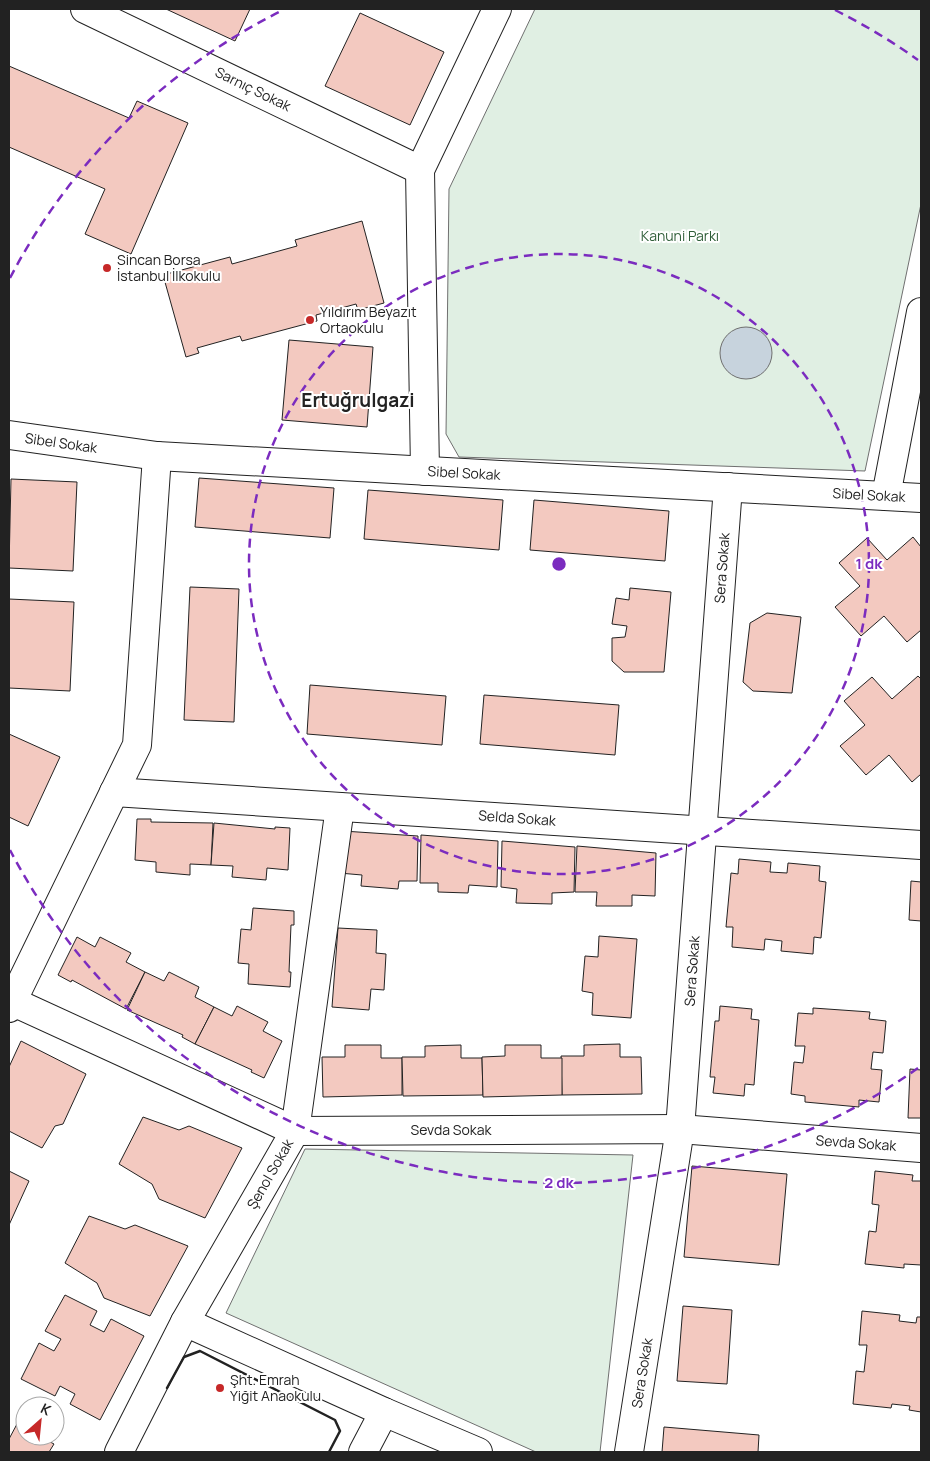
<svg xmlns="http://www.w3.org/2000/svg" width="930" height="1461" viewBox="0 0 930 1461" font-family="Manrope,sans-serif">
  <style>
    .green { fill: #e0efe3; stroke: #6f6f6f }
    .water { fill: #c7d3dd; stroke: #6f6f6f }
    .building { fill: #f3c9c0; stroke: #222 }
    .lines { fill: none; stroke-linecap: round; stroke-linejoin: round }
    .minor-casing { stroke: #222; stroke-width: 30 }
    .minor { stroke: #fff; stroke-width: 28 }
    .wall { stroke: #222; stroke-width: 2.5 }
    .ring { fill: none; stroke: #7b2cbf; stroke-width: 2.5; stroke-dasharray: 9 6 }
    .poi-dot { fill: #c62828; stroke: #fff; stroke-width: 2 }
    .labels { text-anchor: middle; stroke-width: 4; stroke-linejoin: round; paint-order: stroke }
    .street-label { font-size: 14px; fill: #222; stroke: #fff }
    .park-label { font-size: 14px; fill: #2f5e38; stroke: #fff }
    .poi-label { font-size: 14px; fill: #222; stroke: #fff; text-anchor: start }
    .district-label { font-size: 19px; font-weight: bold; fill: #222; stroke: #fff }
    .centre { fill: #7b2cbf; stroke: #fff; stroke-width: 2.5 }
    .ring-label { font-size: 15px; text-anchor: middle; font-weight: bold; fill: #7b2cbf; stroke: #fff; stroke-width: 4; stroke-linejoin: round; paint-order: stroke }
  </style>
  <rect width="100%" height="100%" fill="#fff"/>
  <g class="green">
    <path d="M535 9H921V204L865 471 459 457 446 434 449 189Z"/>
    <path d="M305 1149 633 1155 600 1452H536L226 1313Z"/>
  </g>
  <circle class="water" cx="746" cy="353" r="26"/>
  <g class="building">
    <path d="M166 9H250L235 41Z"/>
    <path d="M360 13 444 52 410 125 325 86Z"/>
    <path d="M9 66 129 118 137 101 188 123 131 254 85 234 105 189 9 147Z"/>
    <path d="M362 221 384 303 358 310 356 304 316 315 317 321 242 341 240 336 197 348 199 353 186 357 163 275 230 257 232 264 297 246 295 240Z"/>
    <path d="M289 340 373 347 367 427 282 420Z"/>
    <path d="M199 478 334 488 330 538 195 527Z"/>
    <path d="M11 479 77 482 73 571 9 568Z"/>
    <path d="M368 490 503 500 499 550 364 539Z"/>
    <path d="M534 500 669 511 665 561 530 550Z"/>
    <path d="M913 537 921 547V630L907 642 884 616 861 636 835 607 860 586 839 563 867 538 887 560Z"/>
    <path d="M190 587 239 589 234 722 184 720Z"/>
    <path d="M630 588 671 592 664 672H624L612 661V638L625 637 627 626 612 624 616 598 629 600Z"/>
    <path d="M9 599 74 602 70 691 9 688Z"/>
    <path d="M767 613 801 617 792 693 753 691 743 682 750 623Z"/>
    <path d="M918 676 921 679V774L912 782 889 755 866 775 840 746 865 725 844 701 872 677 892 699Z"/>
    <path d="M310 685 446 696 442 745 307 734Z"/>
    <path d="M484 695 619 705 615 755 480 744Z"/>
    <path d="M9 734 60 757 28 826 9 817Z"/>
    <path d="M137 819H151V822L213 823 211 865 190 864V875L156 872V862L135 860Z"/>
    <path d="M214 823 275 829V827L290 828 288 870 267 868 266 880 232 877 233 866 211 865Z"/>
    <path d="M343 831 418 836 417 881H399L398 889 361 886 362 875 339 873Z"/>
    <path d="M421 835 498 841 497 887 469 885 468 893 438 892V883H420Z"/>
    <path d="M502 841 575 847 574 892 552 893V904L516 903 517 889 501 887Z"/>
    <path d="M577 846 656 853 655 896 632 895V906H596L597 892H575Z"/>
    <path d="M739 859 771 862 770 872 787 873 788 863 820 866 819 881 826 882 821 938 814 937 813 954 781 951 782 941 765 939 764 950 732 947 733 927H726L731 873 738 874Z"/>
    <path d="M911 881 921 882V921L909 920Z"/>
    <path d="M253 908 294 911V925H291L289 972H291L290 987 248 984 249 964 238 963 241 929 251 930Z"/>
    <path d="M338 928 377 930 376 953 386 954 384 990 371 989 369 1010 332 1007Z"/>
    <path d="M599 936 637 939 631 1018 592 1015 593 993 582 991 585 956 598 957Z"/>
    <path d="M77 937 95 947 100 937 131 953 126 962 145 972 126 1009 72 980 71 982 58 975Z"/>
    <path d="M145 972 164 981 169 972 199 987 195 997 214 1007 195 1044 182 1037 183 1035 127 1010Z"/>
    <path d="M237 1006 268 1022 263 1031 282 1041 264 1078 251 1072 252 1070 195 1044 214 1007 232 1016Z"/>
    <path d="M720 1006 752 1009 751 1019 759 1020 754 1085 745 1084 744 1096 713 1093 715 1077H710L715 1021H719Z"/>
    <path d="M813 1008 870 1012 869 1019 886 1021 883 1053 873 1052 871 1069 882 1070 879 1102 859 1100V1107L805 1102V1096L791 1094 794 1062 803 1063 805 1046H795L798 1013 813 1014Z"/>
    <path d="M21 1041 86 1074 63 1124 55 1126 42 1148 9 1131V1067Z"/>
    <path d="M620 1044V1057H641L642 1094 562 1095 561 1056H584V1045Z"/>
    <path d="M345 1045H381V1058H402V1095L323 1097 322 1057H345Z"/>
    <path d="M461 1045V1058H482L483 1095 403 1096 402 1057H425V1046Z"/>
    <path d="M505 1045H541V1058H562V1095L483 1097 482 1057 505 1056Z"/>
    <path d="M910 1069 921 1070V1118H908Z"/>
    <path d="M143 1117 179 1130 189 1126 242 1148 205 1218 159 1199 152 1184 119 1164Z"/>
    <path d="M692 1166 787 1174 779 1265 684 1257Z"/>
    <path d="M9 1171 29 1181 9 1225Z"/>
    <path d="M875 1171 913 1175 912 1181H921V1265L904 1264V1268L865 1264 869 1231 876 1232 879 1205 872 1204Z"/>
    <path d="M89 1216 125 1229 135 1225 188 1246 150 1316 104 1298 97 1283 65 1263Z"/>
    <path d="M65 1295 97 1311 90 1325 104 1332 111 1319 144 1336 100 1420 70 1404 75 1394 60 1386 55 1396 21 1379 39 1343 54 1351 61 1339 45 1331Z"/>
    <path d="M683 1306 732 1310 727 1384 677 1381Z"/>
    <path d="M862 1311 900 1315 899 1321 916 1323 917 1317H921V1412L909 1410 910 1406 892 1404 891 1408 853 1404 856 1371 864 1372 867 1345H859Z"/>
    <path d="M17 1424 25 1428V1436H39L54 1444 49 1452H9V1439Z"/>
    <path d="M664 1427 759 1435 758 1452H662Z"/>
  </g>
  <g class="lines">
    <defs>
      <g id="minor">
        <path d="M85 9 420 170"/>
        <path d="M9 435 157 456 921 498"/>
        <path d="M425 471 420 170 497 9"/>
        <path d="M886 496 921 312"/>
        <path d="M114 792 921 845"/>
        <path d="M9 1000 295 1131 680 1129 921 1148"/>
        <path d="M9 1008 137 745 157 456"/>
        <path d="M185 1322 384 1412 478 1452"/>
        <path d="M119 1452 185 1322 295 1131 340 807"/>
        <path d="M363 1452 384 1412"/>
        <path d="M629 1452 680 1129 728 487"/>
      </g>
    </defs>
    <use href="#minor" class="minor-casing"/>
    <use href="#minor" class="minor"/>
    <path class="wall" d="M167 1388 184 1357 200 1351 335 1420 340 1431 329 1452"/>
  </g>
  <g class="ring">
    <circle cx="559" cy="564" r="310"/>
    <path d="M918 1068A619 619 0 0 1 10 850M10 278A619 619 0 0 1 283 10M835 10A619 619 0 0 1 918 60"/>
  </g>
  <g class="poi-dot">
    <circle cx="107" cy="268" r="5"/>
    <circle cx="310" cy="320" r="5"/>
    <circle cx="220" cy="1388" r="5"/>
  </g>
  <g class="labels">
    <g class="street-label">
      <text transform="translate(253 89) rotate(26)" y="5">Sarnıç Sokak</text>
      <text transform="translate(61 443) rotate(8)" y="5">Sibel Sokak</text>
      <text transform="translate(464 473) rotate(3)" y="5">Sibel Sokak</text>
      <text transform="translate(869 495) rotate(3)" y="5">Sibel Sokak</text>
      <text transform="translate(722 568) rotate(-86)" y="5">Sera Sokak</text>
      <text transform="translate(517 818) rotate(4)" y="5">Selda Sokak</text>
      <text transform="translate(692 971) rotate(-86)" y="5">Sera Sokak</text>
      <text x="451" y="1135">Sevda Sokak</text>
      <text transform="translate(856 1143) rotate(4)" y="5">Sevda Sokak</text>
      <text transform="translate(270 1174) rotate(-60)" y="5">Şenol Sokak</text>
      <text transform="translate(642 1373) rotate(-81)" y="5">Sera Sokak</text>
    </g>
    <g class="park-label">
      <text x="680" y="241">Kanuni Parkı</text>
    </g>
    <g class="poi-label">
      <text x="117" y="265">Sincan Borsa<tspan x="117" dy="16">İstanbul İlkokulu</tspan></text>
      <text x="320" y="317">Yıldırım Beyazıt<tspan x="320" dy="16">Ortaokulu</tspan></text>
      <text x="230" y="1385">Şht. Emrah<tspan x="230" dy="16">Yiğit Anaokulu</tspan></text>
    </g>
    <g class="district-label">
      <text x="358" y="407">Ertuğrulgazi</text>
    </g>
  </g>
  <circle cx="559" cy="564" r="8" class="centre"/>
  <g class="ring-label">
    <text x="869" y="569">1 dk</text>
    <text x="559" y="1188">2 dk</text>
  </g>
  <rect width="930" height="1461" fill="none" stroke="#222222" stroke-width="20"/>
  <g transform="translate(40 1421) rotate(27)"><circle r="24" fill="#ffffff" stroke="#a7a7a7"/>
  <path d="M0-4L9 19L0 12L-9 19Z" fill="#c62828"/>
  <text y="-8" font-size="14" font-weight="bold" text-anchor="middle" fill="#222222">K</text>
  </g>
</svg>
